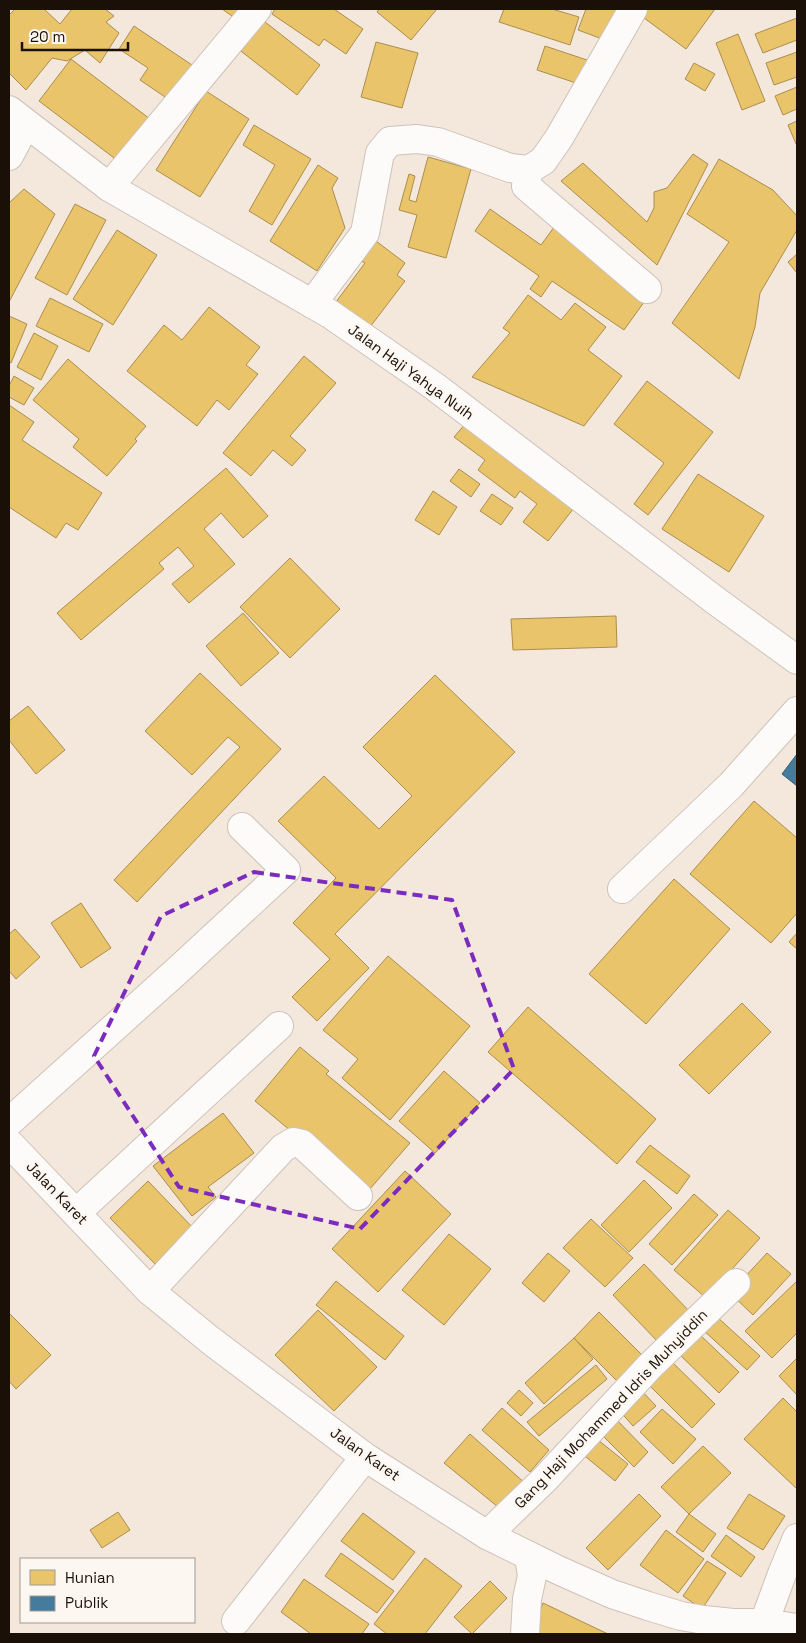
<svg xmlns="http://www.w3.org/2000/svg" width="806" height="1643" viewBox="0 0 806 1643" font-family="'Space Grotesk',sans-serif">
  <style>
    .homes { fill: #e9c46a; stroke: #ab8e4d }
    .public { fill: #457b9d; stroke: #385b70 }
    .lines { fill: none; stroke-linecap: round; stroke-linejoin: round }
    .minor-casing { stroke: #cdc2b9; stroke-width: 30 }
    .minor { stroke: #fdfbfa; stroke-width: 28 }
    .marked { fill: none; stroke: #7b2cbf; stroke-width: 4; stroke-dasharray: 10 6; stroke-linejoin: round }
    .labels { text-anchor: middle; stroke-width: 5; stroke-linejoin: round; paint-order: stroke }
    .street-label { font-size: 15px; fill: #1a1008; stroke: #fdf7f2 }
  </style>
  <rect width="100%" height="100%" fill="#f4e7dc"/>
  <g class="homes">
    <path d="M15 9H44L60 24 72 9H105L114 16 106 22 119 33 100 63 85 50 67 61 52 58 26 90 9 73V15Z"/>
    <path d="M222 9H252L242 23Z"/>
    <path d="M275 9H334L363 29 346 54 324 39 319 46 272 14Z"/>
    <path d="M379 9H437L411 40 377 12Z"/>
    <path d="M504 9H552L579 17 570 45 499 22Z"/>
    <path d="M586 9H617L605 40 578 30Z"/>
    <path d="M645 9H715L686 49 640 15Z"/>
    <path d="M260 18 320 65 297 95 237 48Z"/>
    <path d="M797 18V40L763 53 755 34Z"/>
    <path d="M134 26 195 67 171 101 140 80 148 68 119 49Z"/>
    <path d="M738 34 765 101 742 110 716 43Z"/>
    <path d="M376 42 418 53 402 108 361 97Z"/>
    <path d="M545 46 590 61 582 85 537 70Z"/>
    <path d="M797 52V77L774 85 766 63Z"/>
    <path d="M71 59 154 122 122 164 39 101Z"/>
    <path d="M694 63 715 74 705 91 685 79Z"/>
    <path d="M797 87V109L783 115 775 96Z"/>
    <path d="M206 91 249 119 200 197 156 170Z"/>
    <path d="M797 121V143L796 144 788 125Z"/>
    <path d="M254 125 311 159 272 225 249 211 275 165 243 145Z"/>
    <path d="M693 154 708 164 657 265 561 181 583 163 647 222 654 208V192L667 188Z"/>
    <path d="M428 157 471 169 446 258 408 247 417 215 399 210 409 174 415 176 409 200 416 202Z"/>
    <path d="M719 159 773 190 797 216V230L760 293 755 327 739 379 672 323 729 242 687 214Z"/>
    <path d="M318 165 338 178 332 188 345 228 317 271 270 241Z"/>
    <path d="M24 189 55 214 9 302V203Z"/>
    <path d="M75 204 106 220 67 295 35 278Z"/>
    <path d="M490 209 541 245 557 223 647 298 624 330 552 281 541 297 530 289 539 276 475 231Z"/>
    <path d="M117 230 157 255 113 325 73 299Z"/>
    <path d="M376 241 405 263 397 275 405 281 367 331 333 306 365 263 361 261Z"/>
    <path d="M797 254V273L788 262Z"/>
    <path d="M528 295 561 320 575 303 606 327 588 350 622 376 584 426 472 377 510 333 503 328Z"/>
    <path d="M50 298 103 324 89 352 36 326Z"/>
    <path d="M209 307 260 347 246 365 258 374 229 410 217 400 197 426 127 371 164 325 182 340Z"/>
    <path d="M9 316 27 324 11 363 9 362Z"/>
    <path d="M34 333 58 346 41 380 17 367Z"/>
    <path d="M304 356 336 383 290 436 306 450 292 466 273 450 251 476 223 453Z"/>
    <path d="M68 359 146 426 135 439 137 441 107 476 73 447 79 439 33 400Z"/>
    <path d="M14 376 34 388 24 405 9 397V386Z"/>
    <path d="M647 381 713 432 648 515 634 504 664 463 614 424Z"/>
    <path d="M9 405 34 422 22 440 102 493 78 530 66 523 56 538 9 507Z"/>
    <path d="M466 423 574 508 548 541 523 522 537 504 520 491 515 498 478 470 485 460 454 437Z"/>
    <path d="M226 468 268 516 243 538 221 513 204 529 235 564 189 603 172 584 194 566 178 547 159 563 164 569 81 640 57 613Z"/>
    <path d="M459 469 480 484 471 497 450 481Z"/>
    <path d="M698 474 764 516 729 572 662 529Z"/>
    <path d="M433 491 457 507 439 535 415 520Z"/>
    <path d="M492 494 513 508 501 525 480 511Z"/>
    <path d="M290 558 340 609 290 658 240 607Z"/>
    <path d="M243 613 279 653 241 686 206 646Z"/>
    <path d="M616 616 617 647 513 650 511 619Z"/>
    <path d="M200 673 281 749 137 902 114 880 240 747 228 737 192 775 145 731Z"/>
    <path d="M435 675 515 752 335 934 369 968 317 1021 292 997 330 959 293 923 336 878 278 821 324 776 379 829 412 796 363 747Z"/>
    <path d="M28 706 65 750 36 774 9 740V721Z"/>
    <path d="M754 801 797 838V913L771 943 690 874Z"/>
    <path d="M674 879 730 929 646 1024 589 974Z"/>
    <path d="M81 903 111 948 81 968 51 923Z"/>
    <path d="M15 929 40 957 16 979 9 971V934Z"/>
    <path d="M797 933V949L789 942Z"/>
    <path d="M388 956 470 1026 390 1120 342 1078 358 1059 323 1030Z"/>
    <path d="M742 1003 771 1032 709 1094 679 1065Z"/>
    <path d="M528 1007 656 1119 617 1164 488 1052Z"/>
    <path d="M300 1047 329 1071 326 1074 410 1143 369 1190 334 1167 255 1101Z"/>
    <path d="M444 1071 480 1103 435 1153 399 1121Z"/>
    <path d="M223 1113 254 1153 208 1187 216 1197 192 1216 153 1166Z"/>
    <path d="M650 1145 690 1176 677 1194 636 1162Z"/>
    <path d="M405 1171 451 1214 378 1292 332 1249Z"/>
    <path d="M644 1180 672 1208 629 1252 601 1225Z"/>
    <path d="M148 1181 195 1230 157 1266 110 1218Z"/>
    <path d="M694 1194 718 1215 672 1265 649 1244Z"/>
    <path d="M728 1210 760 1238 706 1298 674 1270Z"/>
    <path d="M591 1219 633 1258 605 1287 563 1248Z"/>
    <path d="M449 1234 491 1269 444 1325 402 1290Z"/>
    <path d="M548 1253 570 1271 544 1302 522 1283Z"/>
    <path d="M767 1253 791 1274 753 1315 730 1293Z"/>
    <path d="M644 1264 691 1313 659 1343 613 1295Z"/>
    <path d="M336 1281 404 1336 385 1360 316 1305Z"/>
    <path d="M797 1281V1333L772 1358 745 1331Z"/>
    <path d="M318 1310 377 1367 334 1411 275 1355Z"/>
    <path d="M599 1312 644 1357 618 1382 574 1338Z"/>
    <path d="M9 1313 51 1355 16 1389 9 1381Z"/>
    <path d="M716 1316 760 1356 747 1370 703 1330Z"/>
    <path d="M698 1333 739 1372 719 1393 678 1353Z"/>
    <path d="M574 1338 593 1359 544 1404 525 1383Z"/>
    <path d="M797 1358V1395L779 1376Z"/>
    <path d="M671 1361 715 1404 692 1428 648 1384Z"/>
    <path d="M596 1365 607 1379 539 1436 527 1422Z"/>
    <path d="M640 1389 656 1406 633 1426 618 1409Z"/>
    <path d="M519 1390 533 1403 521 1416 507 1403Z"/>
    <path d="M783 1398 797 1412V1489L744 1439Z"/>
    <path d="M502 1408 549 1450 530 1472 482 1430Z"/>
    <path d="M662 1409 696 1439 673 1464 640 1432Z"/>
    <path d="M612 1415 648 1452 634 1467 597 1430Z"/>
    <path d="M470 1434 527 1485 503 1511 444 1463Z"/>
    <path d="M593 1436 628 1464 615 1481 580 1452Z"/>
    <path d="M703 1446 731 1473 689 1514 661 1487Z"/>
    <path d="M639 1494 661 1516 608 1570 586 1548Z"/>
    <path d="M749 1494 785 1516 763 1550 727 1528Z"/>
    <path d="M118 1512 130 1530 102 1548 90 1530Z"/>
    <path d="M363 1513 415 1552 393 1580 341 1541Z"/>
    <path d="M689 1514 716 1534 703 1552 676 1532Z"/>
    <path d="M666 1530 704 1559 678 1593 640 1565Z"/>
    <path d="M726 1535 755 1557 741 1577 711 1556Z"/>
    <path d="M341 1553 394 1591 377 1613 325 1576Z"/>
    <path d="M425 1558 462 1586 425 1634H387L374 1624Z"/>
    <path d="M707 1561 726 1573 702 1609 683 1596Z"/>
    <path d="M304 1579 369 1624 362 1634H311L281 1612Z"/>
    <path d="M490 1581 507 1598 472 1634 454 1617Z"/>
    <path d="M543 1603 608 1634H531Z"/>
  </g>
  <path class="public" d="M797 754V786L782 774Z"/>
  <g class="lines">
    <defs>
      <g id="minor">
        <path d="M9 110 109 187 330 314 434 386 716 601 797 660"/>
        <path d="M9 156 26 124"/>
        <path d="M528 170 526 186 647 289"/>
        <path d="M109 187 257 9"/>
        <path d="M312 304 365 233 380 153 390 141 417 139 438 142 510 168 528 170 543 161 559 138 633 9"/>
        <path d="M622 889 731 785 797 711"/>
        <path d="M9 1122 178 970 286 870 242 827"/>
        <path d="M9 1143 150 1291 210 1340 365 1457 487 1535 558 1570 612 1594 648 1606 681 1616 704 1620 733 1623H764L797 1628"/>
        <path d="M76 1213 279 1026"/>
        <path d="M150 1291 283 1148 293 1142 302 1144 358 1196"/>
        <path d="M487 1535 545 1479 649 1367 736 1283"/>
        <path d="M236 1621 365 1457"/>
        <path d="M764 1623 782 1574 797 1538"/>
        <path d="M525 1634 527 1599 532 1576 529 1556"/>
      </g>
    </defs>
    <use href="#minor" class="minor-casing"/>
    <use href="#minor" class="minor"/>
  </g>
  <path class="marked" d="M254 872 452 900 514 1069 360 1229 179 1187 94 1056 161 916Z"/>
  <g class="labels">
    <g class="street-label">
      <text transform="translate(411 372) rotate(36)" y="5">Jalan Haji Yahya Nuih</text>
      <text transform="translate(57 1193) rotate(46)" y="5">Jalan Karet</text>
      <text transform="translate(611 1409) rotate(-46)" y="5">Gang Haji Mohammed Idris Muhyiddin</text>
      <text transform="translate(365 1454) rotate(35)" y="5">Jalan Karet</text>
    </g>
  </g>
  <rect width="806" height="1643" fill="none" stroke="#1a1008" stroke-width="20"/>
  <rect x="20" y="1558" width="175" height="65" fill="#fdf7f2" stroke="#a29b94"/>
  <rect x="30" y="1570" width="25" height="15" fill="#e9c46a" stroke="#a29b94"/>
  <text x="65" y="1583" font-size="15" fill="#1a1008">Hunian</text>
  <rect x="30" y="1596" width="25" height="15" fill="#457b9d" stroke="#a29b94"/>
  <text x="65" y="1608" font-size="15" fill="#1a1008">Publik</text>
  <path d="M22 42v8h106v-8" fill="none" stroke="#1a1008" stroke-width="2.5"/>
  <text x="30" y="42" font-size="15" fill="#1a1008" stroke="#fdf7f2" stroke-width="4" paint-order="stroke">20 m</text>
</svg>
